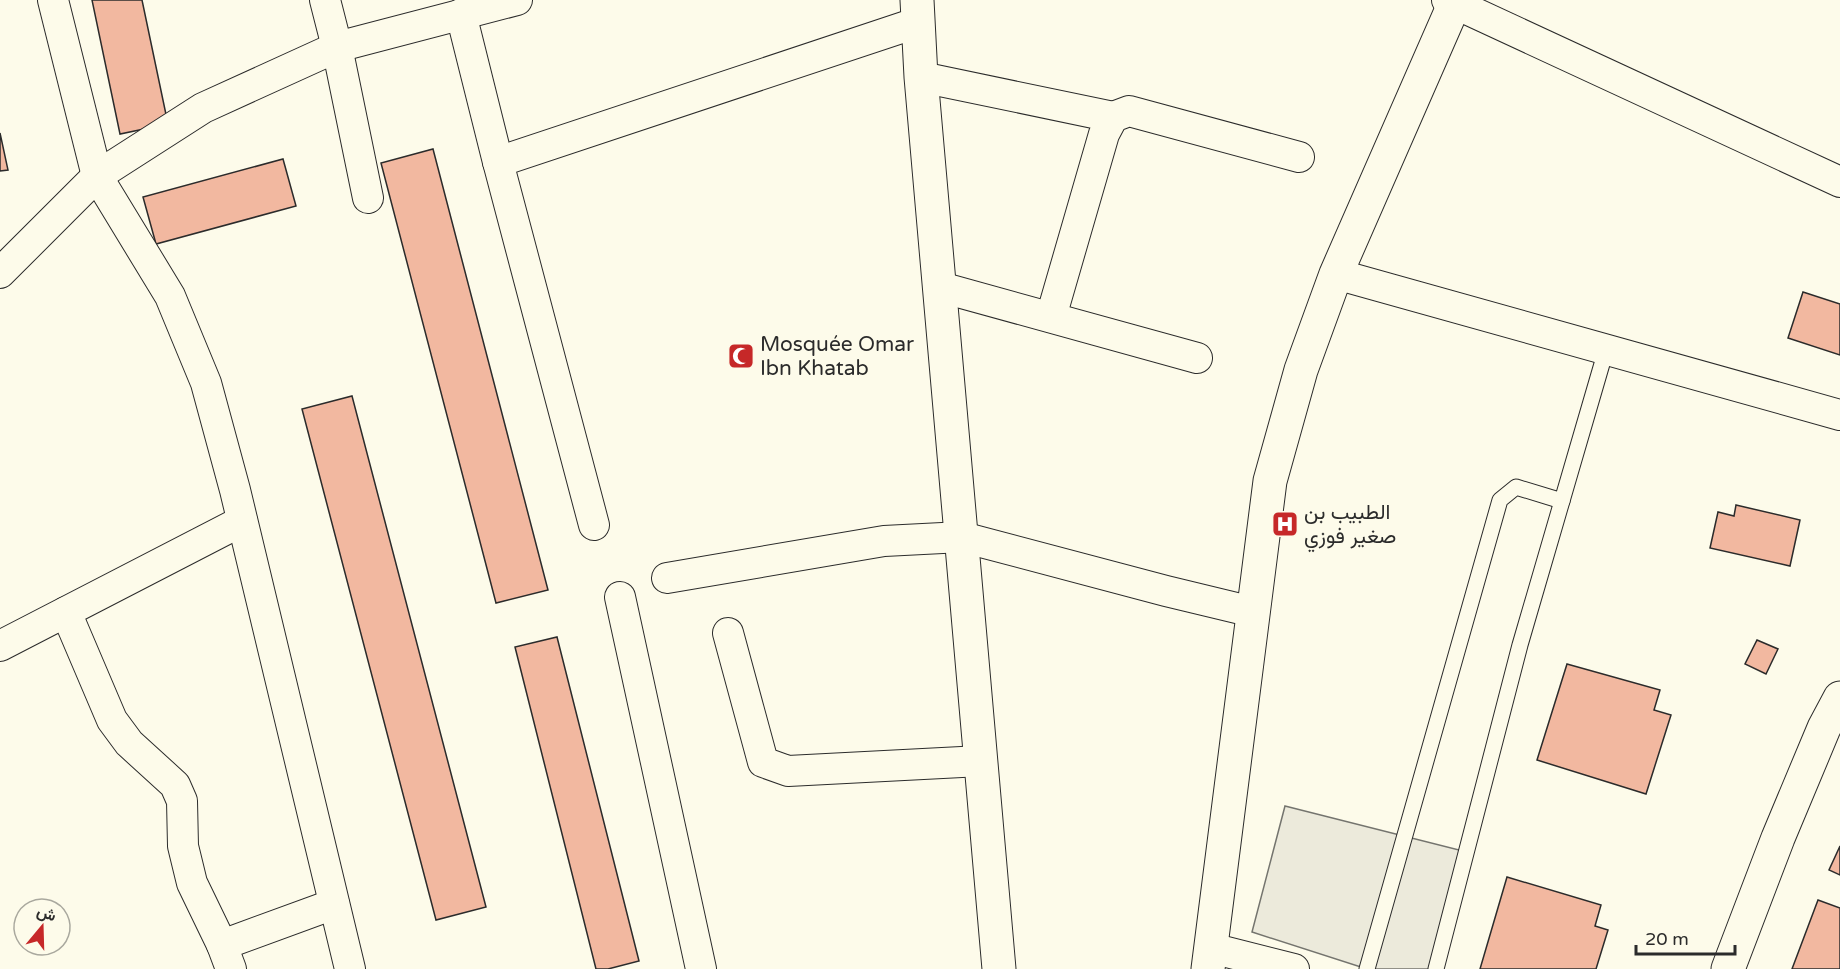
<svg xmlns="http://www.w3.org/2000/svg" width="1840" height="969" viewBox="0 0 1840 969" font-family="'Varela Round',Vazirmatn,sans-serif">
  <style>
    .parking { fill: #eceadb; stroke: #74746e; stroke-width: 1.5 }
    .building { fill: #f2b8a0; stroke: #2b2b2b; stroke-width: 1.5 }
    .lines { fill: none; stroke-linecap: round; stroke-linejoin: round }
    .lane-casing { stroke: #2b2b2b; stroke-width: 17 }
    .street-casing { stroke: #2b2b2b; stroke-width: 32 }
    .secondary-casing { stroke: #2b2b2b; stroke-width: 35 }
    .primary-casing { stroke: #2b2b2b; stroke-width: 35 }
    .lane { stroke: #fdfbea; stroke-width: 15 }
    .street { stroke: #fdfbea; stroke-width: 30 }
    .secondary { stroke: #fdfbea; stroke-width: 33 }
    .primary { stroke: #fdfbea; stroke-width: 33 }
    .labels { text-anchor: middle; stroke-width: 4.5; stroke-linejoin: round; paint-order: stroke }
    .poi-label { font-size: 21px; fill: #2b2b2b; stroke: #fdfbea; text-anchor: start }
  </style>
  <rect width="100%" height="100%" fill="#fdfbea"/>
  <path class="parking" d="M1285 806 1467 852 1434 969H1367L1252 932Z"/>
  <g class="building">
    <path d="M92 0H142L168 124 120 134Z"/>
    <path d="M0 133 8 170 0 171Z"/>
    <path d="M433 149 548 590 496 603 381 163Z"/>
    <path d="M283 159 296 206 156 244 143 197Z"/>
    <path d="M1803 292 1840 304V355L1788 338Z"/>
    <path d="M352 396 486 907 436 920 302 409Z"/>
    <path d="M1736 505 1800 520 1790 566 1710 548 1718 512 1734 516Z"/>
    <path d="M557 637 639 961 608 969H596L515 647Z"/>
    <path d="M1757 640 1778 649 1766 674 1745 664Z"/>
    <path d="M1567 664 1660 690 1654 710 1671 715 1646 794 1537 760Z"/>
    <path d="M1840 846V875L1829 870Z"/>
    <path d="M1507 877 1601 905 1595 926 1608 930 1596 969H1480Z"/>
    <path d="M1818 900 1840 908V969H1792Z"/>
  </g>
  <g class="lines">
    <defs>
      <g id="lane">
        <path d="M1367 969 1500 500 1516 487 1562 501"/>
        <path d="M1436 969 1520 645 1606 350"/>
      </g>
      <g id="street">
        <path d="M53 0 97 176 170 296 206 383 235 490 350 969"/>
        <path d="M325 0 337 47 368 198"/>
        <path d="M1447 0 1840 182"/>
        <path d="M461 14 498 162"/>
        <path d="M921 77 1113 117"/>
        <path d="M0 273 97 176 203 108 337 47 517 0"/>
        <path d="M1336 274 1840 415"/>
        <path d="M940 287 1197 358"/>
        <path d="M1051 317 1104 134 1113 117 1129 111 1299 157"/>
        <path d="M594 525 498 162 919 22"/>
        <path d="M667 578 884 541 962 537 1166 591 1253 612"/>
        <path d="M620 597 701 969"/>
        <path d="M66 612 112 720 129 743 175 785 182 801 183 846 192 883 222 945 231 969"/>
        <path d="M728 633 763 762 788 771 981 761"/>
        <path d="M0 646 242 521"/>
        <path d="M222 945 334 904"/>
        <path d="M1211 948 1294 969"/>
      </g>
      <g id="secondary">
        <path d="M917 0 921 77 999 969"/>
        <path d="M1208 969 1270 481 1301 370 1336 274 1456 0"/>
      </g>
      <path id="primary" d="M1728 969 1778 838 1824 728 1840 698"/>
    </defs>
    <use href="#lane" class="lane-casing"/>
    <use href="#street" class="street-casing"/>
    <use href="#secondary" class="secondary-casing"/>
    <use href="#primary" class="primary-casing"/>
    <use href="#lane" class="lane"/>
    <use href="#street" class="street"/>
    <use href="#secondary" class="secondary"/>
    <use href="#primary" class="primary"/>
  </g>
  <defs>
    <symbol id="mosque-square" viewBox="-11 -11 22 22"><rect x="-9" y="-9" width="18" height="18" rx="4" fill="#c62828" stroke="#fdfbea"/><path d="M3.5-4.9A6 6 0 1 0 3.5 4.9A5 5 0 1 1 3.5-4.9Z" fill="#fff"/></symbol>
    <symbol id="hospital-square" viewBox="-11 -11 22 22"><rect x="-9" y="-9" width="18" height="18" rx="4" fill="#c62828" stroke="#fdfbea"/><path d="M-5-5h3v3.5h4V-5h3V5h-3V1.5h-4V5h-3Z" fill="#fff"/></symbol>
  </defs>
  <g fill-rule="evenodd">
    <use href="#mosque-square" x="726" y="341" width="30" height="30"/>
    <use href="#hospital-square" x="1270" y="509" width="30" height="30"/>
  </g>
  <g class="labels">
    <g class="poi-label">
      <text x="760" y="351">Mosquée Omar<tspan x="760" dy="24">Ibn Khatab</tspan></text>
      <text x="1304" y="519">الطبيب بن<tspan x="1304" dy="24">صغير فوزي</tspan></text>
    </g>
  </g>
  <g transform="translate(42 927) rotate(19)"><circle r="28" fill="#fdfbea" stroke="#a9a89e" stroke-width="1.5"/>
  <path d="M0-4.5L10 22L0 15L-10 22Z" fill="#c62828"/>
  <text y="-9" font-size="16" font-weight="bold" text-anchor="middle" fill="#2b2b2b">ش</text>
  </g>
  <path d="M1636 945v9h99v-9" fill="none" stroke="#2b2b2b" stroke-width="3"/>
  <text x="1645" y="945" font-size="18" fill="#2b2b2b" stroke="#fdfbea" stroke-width="4.5" paint-order="stroke">20 m</text>
</svg>
